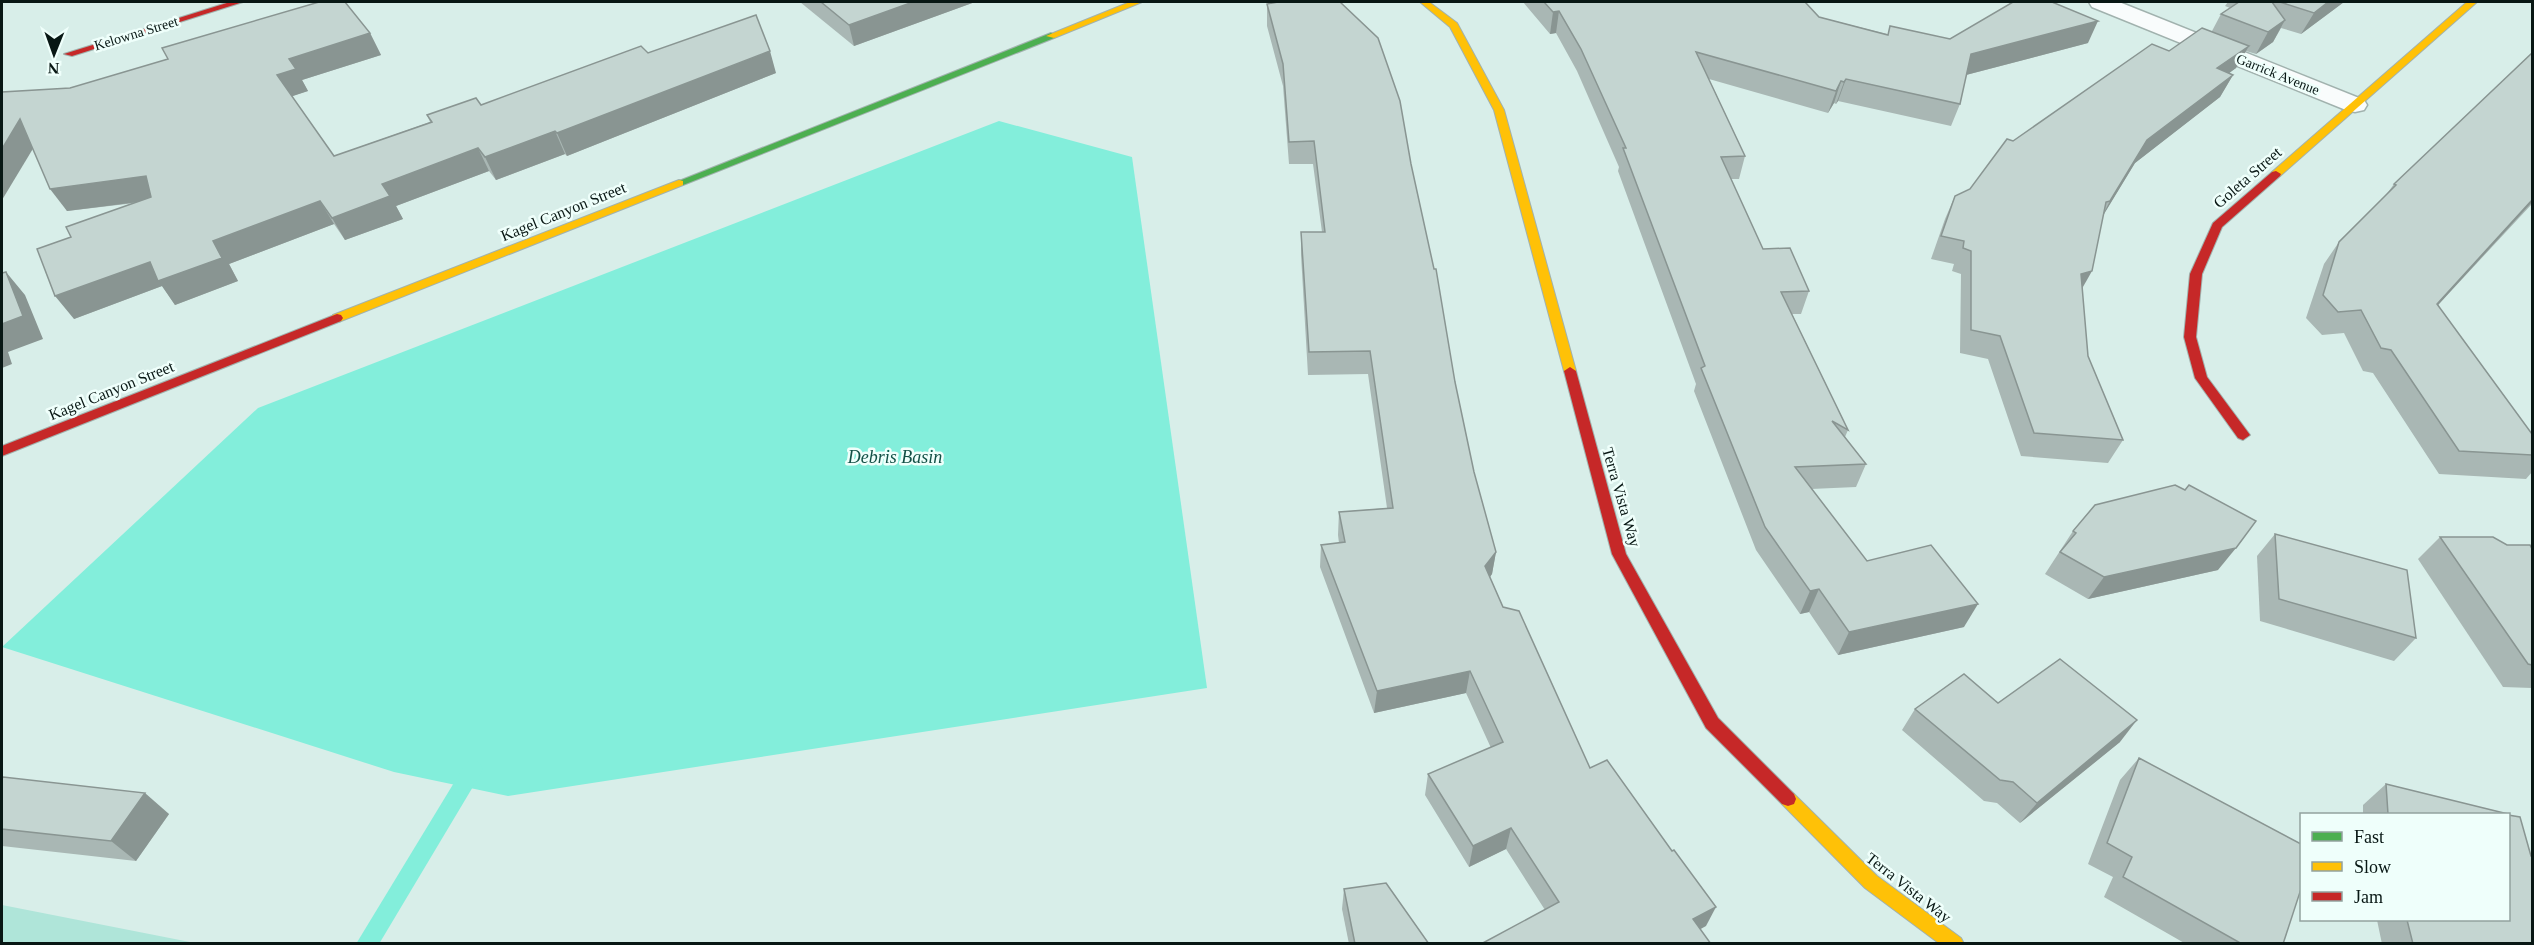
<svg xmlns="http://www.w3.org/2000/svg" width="2534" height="945" viewBox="0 0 2534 945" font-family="'Times New Roman',serif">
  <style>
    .green { fill: #afe5d9 }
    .water { fill: #83eedb }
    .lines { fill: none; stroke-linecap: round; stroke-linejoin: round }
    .stream { fill: #83eedb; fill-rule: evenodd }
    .street-casing { stroke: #a1b2ae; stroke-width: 3 }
    .fast-casing { stroke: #a1b2ae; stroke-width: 2 }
    .slow-casing { stroke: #a1b2ae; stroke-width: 2 }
    .jam-casing { stroke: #a1b2ae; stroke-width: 2 }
    .street { fill: #f9fcfc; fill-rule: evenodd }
    .fast { fill: #4caf50; fill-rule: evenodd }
    .slow { fill: #ffc107; fill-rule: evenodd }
    .jam { fill: #c62828; fill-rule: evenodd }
    .wall { fill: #a9b7b4 }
    .shaded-wall { fill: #899592 }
    .building { fill: #c4d5d1; stroke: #899592; stroke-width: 1.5 }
    .labels { text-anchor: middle; stroke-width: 5; stroke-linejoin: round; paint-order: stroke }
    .far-street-label { font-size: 14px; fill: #081714; stroke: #effffb }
    .street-label { font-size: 16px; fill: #081714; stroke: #effffb }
    .water-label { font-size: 18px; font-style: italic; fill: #125046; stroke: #effffb }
  </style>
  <rect width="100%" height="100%" fill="#d8eee9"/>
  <path class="green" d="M2 905 195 943H2Z"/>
  <path class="water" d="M999 121 1132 157 1207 688 508 796 394 772 2 647 258 408Z"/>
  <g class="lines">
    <path class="stream" d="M473 760 480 763 483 769 480 775 379 944H356L466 763Z"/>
    <defs>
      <path id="street" d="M2089 2H2119L2364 100 2367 105 2364 110 2355 112 2346 110 2092 7Z"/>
      <path id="fast" d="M1051 33 1056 36 1054 38 683 185H675L674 183Z"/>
      <g id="slow">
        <path d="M1130 2H1142L1054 38 1046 36Z"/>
        <path d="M1420 2H1429L1457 23 1504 110 1576 371 1574 374H1566L1564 371 1494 110 1450 27Z"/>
        <path d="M2467 2H2477L2280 176H2272V172Z"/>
        <path d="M679 180 683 181V185L341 321 337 322 331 318 333 315Z"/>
        <path d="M1788 792 1794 794 1877 876 1961 938 1964 944H1940L1865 888 1782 804 1780 799 1782 794Z"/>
      </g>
      <g id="jam">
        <path d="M230 2H243L72 56 64 54Z"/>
        <path d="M2276 171 2281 174 2280 176 2222 227 2202 274 2196 337 2207 377 2250 435 2243 440 2238 438 2195 378 2184 337 2190 274 2213 223 2272 172Z"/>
        <path d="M337 314 341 315 343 318 341 321 2 456V446Z"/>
        <path d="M1570 367 1576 371 1626 554 1718 718 1794 794 1796 799 1794 804 1788 806 1782 804 1706 728 1612 554 1564 371Z"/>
      </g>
    </defs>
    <use href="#street" class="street-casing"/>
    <use href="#fast" class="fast-casing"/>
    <use href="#slow" class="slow-casing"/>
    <use href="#jam" class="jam-casing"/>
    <use href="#street" class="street"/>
    <use href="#fast" class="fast"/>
    <use href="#slow" class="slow"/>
    <use href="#jam" class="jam"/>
  </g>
  <g class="wall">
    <path d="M800 2H975L854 46Z"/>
    <path d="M1523 2H1805L1819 17 1887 34 1950 39 2088 43 1966 75 1960 104 1951 126 1838 101 1836 104 1834 103 1828 113 1709 79 1745 156 1739 179H1731L1763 249 1809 291 1801 314H1792L1848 430 1845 437 1866 464 1856 487 1811 489 1867 561 1964 627 1838 655 1809 612 1800 614 1756 550 1694 391 1696 384 1618 171 1619 167 1577 71 1556 33 1550 34Z"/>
    <path d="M2228 2H2344L2301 34 2281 28 2273 42 2256 54 2246 51 2236 68 2229 73 2233 75 2220 97 2135 163 2103 215 2082 289 2088 356 2123 440 2108 463 2021 456 1988 359 1960 353 1961 274 1952 271 1954 264 1931 259 1945 219 1955 196 1970 189 2013 141 2169 51 2212 31 2221 14 2230 8 2225 6Z"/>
    <path d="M1267 4 1411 164 1455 382 1474 472 1496 552 1492 574 1490 577 1503 607 1590 768 1706 926 1545 910 1506 849 1469 867 1425 795 1428 774 1491 748 1466 693 1374 713 1320 567 1321 545 1339 543 1338 535 1339 512 1387 508 1368 374 1308 375 1301 255V232H1322L1313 164H1289L1283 86 1267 26Z"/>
    <path d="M370 33 381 55 302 80 308 91 292 96 334 156 430 122 427 115 481 105 648 53 776 73 567 156 565 154 496 180 489 171 396 206 403 219 345 240 334 224 229 264 238 281 175 305 162 286 74 319 71 237 135 203 67 211 2 92 70 88Z"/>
    <path d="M2532 53V205H2531L2438 305 2532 455V472L2526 479 2439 474 2373 373 2363 371 2344 333 2322 335 2306 318 2324 264 2339 242 2386 195 2394 184Z"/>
    <path d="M2073 531 2218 570 2088 599 2045 574Z"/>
    <path d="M2275 534 2416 638 2394 661 2260 621 2257 556Z"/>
    <path d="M2440 537 2532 549V688L2503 687 2418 559Z"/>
    <path d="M1998 703 2120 742 2020 823 1997 803 1984 801 1902 730 1915 709Z"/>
    <path d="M2139 758 2283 944H2186L2104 897 2113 877 2088 864 2120 780Z"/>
    <path d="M2 779 169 814 136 861 2 846Z"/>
    <path d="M2386 784 2508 814H2363V805Z"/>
    <path d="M2531 856 2532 944H2382L2377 920H2508Z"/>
    <path d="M1344 889 1429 944H1349L1342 909Z"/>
  </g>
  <g class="shaded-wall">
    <path d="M913 2H975L854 46 849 25Z"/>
    <path d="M2328 2H2344L2301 34 2314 13Z"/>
    <path d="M1559 11 1556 33 1550 34 1553 12Z"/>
    <path d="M2285 20 2273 42 2256 54 2268 32Z"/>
    <path d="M2098 21 2088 43 1962 76 1971 54Z"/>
    <path d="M370 33 381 55 302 80 308 91 290 97 277 75 289 59Z"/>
    <path d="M2249 46 2236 68 2205 91 2217 68Z"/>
    <path d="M770 51 776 73 567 156 557 133Z"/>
    <path d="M2233 75 2220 97 2135 163 2098 224 2110 201 2147 140Z"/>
    <path d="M1846 79 1838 101 1836 104 1844 82Z"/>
    <path d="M1841 81 1834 103 1828 113 1836 91Z"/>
    <path d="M20 119 37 142 2 200V149Z"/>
    <path d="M555 131 565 154 496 180 485 157Z"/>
    <path d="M478 148 489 171 396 206 403 219 345 240 332 218 382 184Z"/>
    <path d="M146 176 162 199 67 211 50 189Z"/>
    <path d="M2532 200V202L2418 327 2437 304Z"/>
    <path d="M320 201 334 224 229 264 238 281 175 305 162 286 74 319 55 296 150 262 213 241Z"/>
    <path d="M2092 271 2079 294 2081 274Z"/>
    <path d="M6 272 25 295 43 339 8 352 12 364 2 368V324Z"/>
    <path d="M2236 548 2218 570 2088 599 2104 577Z"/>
    <path d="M1496 552 1492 574 1481 589 1485 566Z"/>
    <path d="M1819 589 1809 612 1800 614 1810 591Z"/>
    <path d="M1978 604 1964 627 1838 655 1849 632Z"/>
    <path d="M1470 671 1466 693 1374 713 1377 691Z"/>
    <path d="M2137 720 2120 742 2020 823 2037 803Z"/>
    <path d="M145 793 169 814 136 861 111 841Z"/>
    <path d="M1511 828 1506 849 1469 867 1473 846Z"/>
    <path d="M1716 907 1706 926 1683 939 1693 919Z"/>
  </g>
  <g class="building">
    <path d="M319 2H345L370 33 289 59 296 69 277 75 334 156 432 122 427 115 476 98 481 105 641 46 648 53 756 15 770 51 557 133 555 131 485 157 478 148 382 184 390 196 332 218 320 201 213 241 222 258 158 281 150 262 55 296 37 249 71 237 66 227 151 197 146 176 50 189 20 119 2 149V92L70 88 168 59 162 48Z"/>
    <path d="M821 2H913L849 25Z"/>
    <path d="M1278 2H1340L1378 38 1400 101 1411 164 1434 269H1436L1455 382 1474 472 1496 552 1485 566 1503 607 1519 611 1590 768 1607 760 1672 851 1674 850 1716 907 1693 919 1711 944H1481L1559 902 1511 828 1473 846 1428 774 1503 742 1470 671 1377 691 1321 545 1345 542 1339 512 1393 508 1370 351 1309 352 1301 232H1325L1314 141 1289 142 1283 64 1267 4Z"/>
    <path d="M1544 2H1805L1819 17 1888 35 1890 26 1950 39 2013 2H2052L2098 21 1971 54 1960 104 1846 79 1844 82 1841 81 1836 91 1696 52 1745 156 1721 157 1763 249 1790 248 1809 291 1781 292 1848 430 1832 421 1866 464 1795 467 1867 561 1931 545 1978 604 1849 632 1819 589 1810 591 1765 527 1701 368 1705 366 1623 148H1626L1581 49 1559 11 1553 12Z"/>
    <path d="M2239 2H2272L2285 20 2268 32 2221 14Z"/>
    <path d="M2280 2H2328L2314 13Z"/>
    <path d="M2202 28 2249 46 2217 68 2233 75 2147 140 2110 201 2106 202 2092 271 2081 274 2088 356 2123 440 2034 433 2000 336 1971 330V251L1963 248 1964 241 1941 236 1955 196 1970 189 2007 139 2013 141 2152 44 2169 51Z"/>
    <path d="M2532 53V200L2437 304 2532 434V455L2459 451 2391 350 2381 348 2361 310 2338 312 2323 295 2339 242 2396 185 2394 184Z"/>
    <path d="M6 272 23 316 2 324V273Z"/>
    <path d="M2175 485 2185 490 2189 485 2256 521 2236 548 2104 577 2060 552 2076 533 2073 531 2095 505Z"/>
    <path d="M2275 534 2407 570 2416 638 2279 599Z"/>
    <path d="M2440 537H2493L2507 545H2530L2532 549V665L2528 664Z"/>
    <path d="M2060 659 2137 720 2037 803 2013 782 2000 780 1915 709 1964 674 1998 703Z"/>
    <path d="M2139 758 2301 844V889L2283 944H2242L2123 877 2132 857 2107 843Z"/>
    <path d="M3 777 145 793 111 841 2 829V779Z"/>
    <path d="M2386 784 2508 814H2388Z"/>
    <path d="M2508 815 2520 817 2531 856 2532 857V944H2413L2407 920H2508Z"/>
    <path d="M1386 883 1429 944H1355L1344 889Z"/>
  </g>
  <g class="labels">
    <g class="far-street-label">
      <text transform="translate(136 33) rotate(-17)" y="5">Kelowna Street</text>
      <text transform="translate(2278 74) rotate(22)" y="5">Garrick Avenue</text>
    </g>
    <g class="street-label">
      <text transform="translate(2247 177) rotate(-41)" y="6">Goleta Street</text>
      <text transform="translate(563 211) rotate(-22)" y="6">Kagel Canyon Street</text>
      <text transform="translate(111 390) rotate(-22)" y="6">Kagel Canyon Street</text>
      <text transform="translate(1622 497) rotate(74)" y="6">Terra Vista Way</text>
      <text transform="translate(1909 887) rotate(38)" y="6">Terra Vista Way</text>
    </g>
    <g class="water-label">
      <text x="895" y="463">Debris Basin</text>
    </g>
  </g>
  <rect width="2534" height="945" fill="none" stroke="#081714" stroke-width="6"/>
  <rect x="2300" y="813" width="210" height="108" fill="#effffb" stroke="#93a29f" stroke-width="1.5"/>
  <rect x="2312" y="832" width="30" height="9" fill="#4caf50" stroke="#93a29f" stroke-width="1.5"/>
  <text x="2354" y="843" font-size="18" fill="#081714">Fast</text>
  <rect x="2312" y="862" width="30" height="9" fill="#ffc107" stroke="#93a29f" stroke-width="1.5"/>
  <text x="2354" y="873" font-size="18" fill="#081714">Slow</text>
  <rect x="2312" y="892" width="30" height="9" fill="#c62828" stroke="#93a29f" stroke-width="1.5"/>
  <text x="2354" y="903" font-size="18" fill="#081714">Jam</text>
  <g transform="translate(54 54) rotate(181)" stroke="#effffb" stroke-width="4.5" paint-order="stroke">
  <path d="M0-4.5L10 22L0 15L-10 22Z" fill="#081714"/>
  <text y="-9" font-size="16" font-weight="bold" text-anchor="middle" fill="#081714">N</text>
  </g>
</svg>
